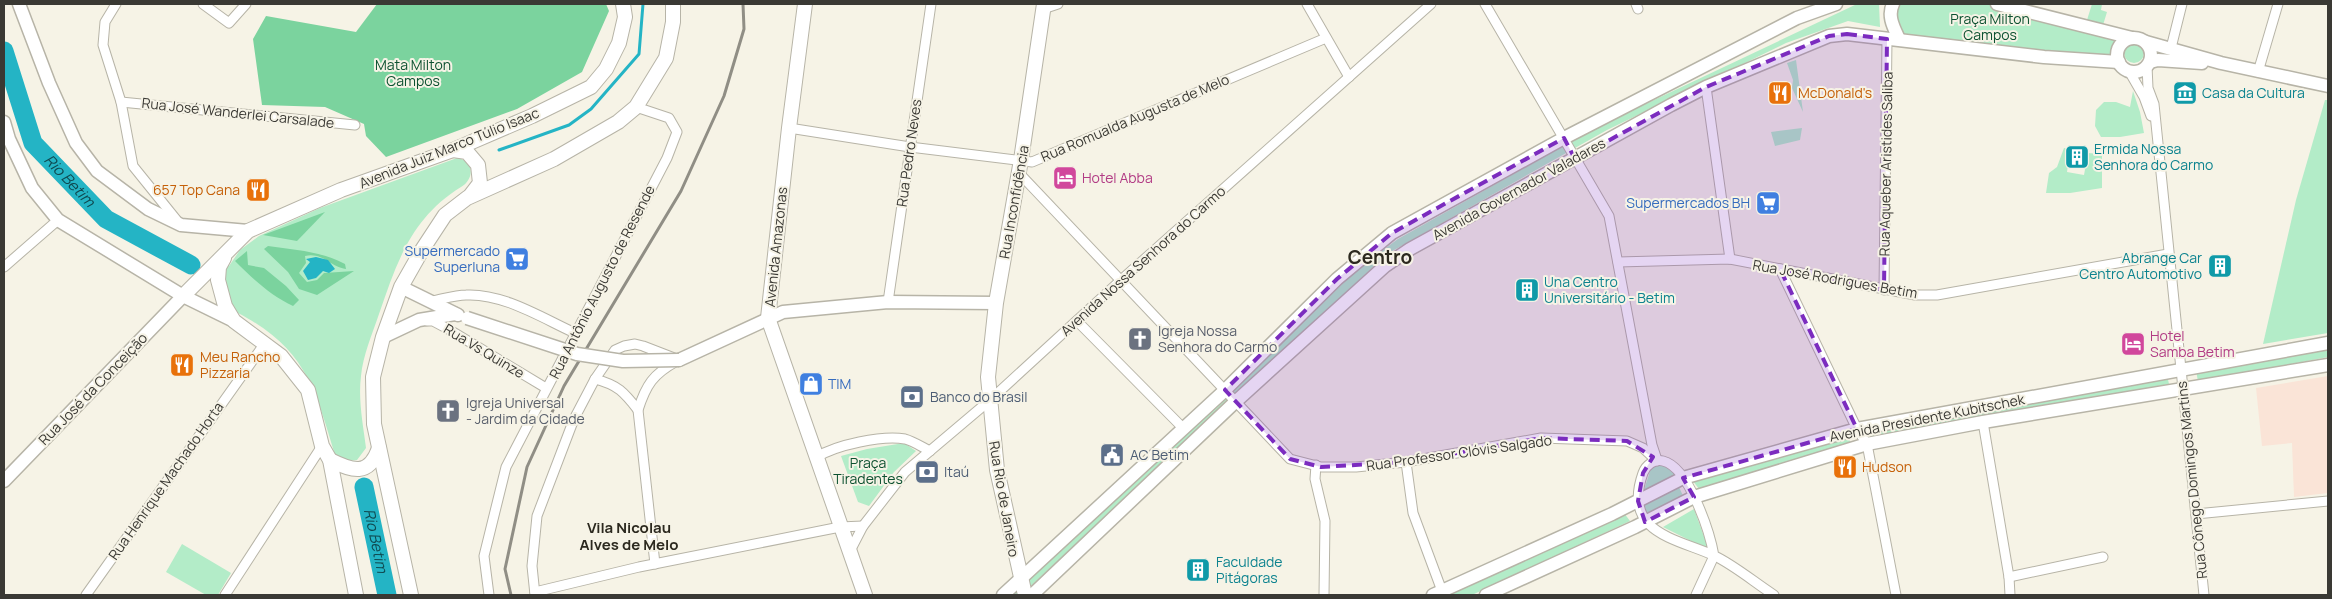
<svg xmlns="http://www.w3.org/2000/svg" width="2332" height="599" viewBox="0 0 2332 599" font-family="Manrope,sans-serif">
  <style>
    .industrial { fill: #fae4d7 }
    .green { fill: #b3ecc8 }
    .forest { fill: #7bd39e }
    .water { fill: #24b4c5 }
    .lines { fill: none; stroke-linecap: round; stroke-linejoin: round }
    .stream { stroke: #24b4c5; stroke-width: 3 }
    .river { stroke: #24b4c5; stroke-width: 19 }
    .street-casing { stroke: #b7b4a7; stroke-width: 11 }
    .secondary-casing { stroke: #b7b4a7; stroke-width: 15 }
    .primary-casing { stroke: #b7b4a7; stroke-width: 16 }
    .street { stroke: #fff; stroke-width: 9 }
    .secondary { stroke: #fff; stroke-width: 12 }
    .primary { stroke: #fff; stroke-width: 14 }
    .rail { stroke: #908e85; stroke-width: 3 }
    .secondary-bridge-casing { stroke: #b7b4a7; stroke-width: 15; stroke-linecap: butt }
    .secondary-bridge { stroke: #fff; stroke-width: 12 }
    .marked { fill: #7b2cbf; fill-opacity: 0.2; stroke: #7b2cbf; stroke-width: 4; stroke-dasharray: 10 6; stroke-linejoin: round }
    .labels { text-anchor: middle; stroke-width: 4; stroke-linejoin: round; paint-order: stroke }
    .park-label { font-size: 14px; fill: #0c5130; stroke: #f6f3e6 }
    .food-label { font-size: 14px; fill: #c56008; stroke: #f6f3e6; text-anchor: start }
    .culture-label { font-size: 14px; fill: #0d838f; stroke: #f6f3e6; text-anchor: start }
    .street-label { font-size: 14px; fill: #3a3934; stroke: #f6f3e6 }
    .hotel-label { font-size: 14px; fill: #b23c85; stroke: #f6f3e6; text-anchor: start }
    .shop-label { font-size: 14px; fill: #366cbe; stroke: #f6f3e6; text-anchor: end }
    .worship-label { font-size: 14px; fill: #5b616d; stroke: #f6f3e6; text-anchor: start }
    .service-label { font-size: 14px; fill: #4e5e75; stroke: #f6f3e6; text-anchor: start }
    .water-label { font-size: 15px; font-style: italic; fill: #0f4950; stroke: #f6f3e6 }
    .neighbourhood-label { font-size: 15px; font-weight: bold; fill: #2c291f; stroke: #f6f3e6 }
    .district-label { font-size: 19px; font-weight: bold; fill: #2c291f; stroke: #f6f3e6 }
  </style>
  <rect width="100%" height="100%" fill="#f6f3e6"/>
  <path class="industrial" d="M2328 376V493L2294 497 2292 443 2262 446 2256 388Z"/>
  <g class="green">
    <path d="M1857 4H1879L1880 27 1848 21 1786 43 1607 130 1387 254 1021 595H1011L1210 411 1360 267 1398 239 1599 126Z"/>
    <path d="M1894 4H1991L2122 38C2115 44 2112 50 2113 59L1900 38Z"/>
    <path d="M2092 4H2102L2101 10 2107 12 2103 25 2087 20Z"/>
    <circle cx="2134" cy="53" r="10"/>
    <path d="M1796 60 1803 112 1792 88 1793 80 1787 63Z"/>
    <path d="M2133 91 2140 112 2144 133 2120 137H2101L2095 126 2096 110 2104 102H2116L2130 107Z"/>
    <path d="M2325 100H2328V333L2263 344 2296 200Z"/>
    <path d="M1802 128 1800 140 1775 146 1771 132Z"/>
    <path d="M2064 148 2070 149 2067 172 2084 175 2088 153 2102 154V188L2070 193H2046L2049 173 2057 167Z"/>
    <path d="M457 158C474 160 475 179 461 187 411 218 397 262 379 314 372 335 363 355 361 376 358 400 363 424 366 448L357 460 348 461 335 455C315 388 305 348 238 313 224 296 223 286 227 265L229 266 240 250 259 236 320 208Z"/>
    <path d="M2328 344V357L2198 382 2195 363Z"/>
    <path d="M2166 371 2169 384 1869 439 1867 430Z"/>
    <path d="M1847 436 1851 443 1699 489 1693 481Z"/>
    <path d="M904 443 916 451 894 472 869 506 858 502 841 456 867 449Z"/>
    <path d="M1660 464 1670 468 1677 477 1643 493 1651 468Z"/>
    <path d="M1679 487 1684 498 1649 516 1643 505Z"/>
    <path d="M1694 509 1709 550 1663 527Z"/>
    <path d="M1624 513 1630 521 1472 595H1445Z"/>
    <path d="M182 544 231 573 218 595H206L166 572Z"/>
  </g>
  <g class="forest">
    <path d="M377 4H606L609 11 582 72 517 109 386 157 366 136 364 124 325 107 262 105 253 39 266 16 356 32Z"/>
    <path d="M325 212 297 241 263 235Z"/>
    <path d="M268 246C295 250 320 251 345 264L346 269C330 267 323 252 305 256L306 263 299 273 307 282 317 280 324 273 354 271 317 295 299 289 288 272 264 249Z"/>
    <path d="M247 251 248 265 264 268 286 286 299 300 293 306C270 295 253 279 235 261Z"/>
  </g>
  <path class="water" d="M316 257 328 260 335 269 329 273 323 271 316 278 308 280 303 271 310 262 306 259Z"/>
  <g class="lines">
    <path class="stream" d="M499 150 569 125 591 109 639 54 643 4"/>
    <g class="river">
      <path id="s1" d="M4 51 33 143 106 219 191 265"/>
      <path id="s2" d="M364 487 387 595"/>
    </g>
    <defs>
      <g id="street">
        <path d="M116 4 105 22 103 45 121 102 133 166 179 223"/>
        <path d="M203 4 229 23 246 4"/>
        <path d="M1307 4 1349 77"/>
        <path d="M1485 4 1609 216 1652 445 1657 460"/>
        <path d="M1636 4 1638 9"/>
        <path d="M1043 9 1058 4"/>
        <path d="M2171 48 2182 4"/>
        <path d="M2147 66 2148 88 2154 104 2204 595"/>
        <path d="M2129 71 2144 97 2151 116"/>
        <path d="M2258 72 2278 4"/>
        <path d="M1706 87 1730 259"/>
        <path d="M121 102 355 125"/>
        <path d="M789 128 910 147 1032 162 1326 38"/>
        <path d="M1019 173 1290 459 1321 467H1356L1406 462 1541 438 1627 441 1643 448 1657 461"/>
        <path d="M1618 262 1730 259 1915 295H1937L2168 254"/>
        <path d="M4 267 58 220"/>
        <path d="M1780 269 1857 429 1867 444 1896 595"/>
        <path d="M1884 290 1887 39"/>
        <path d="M432 301C443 299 455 295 466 295 503 293 542 318 575 333"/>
        <path d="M888 302 931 4"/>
        <path d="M427 321H433L448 329 546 388"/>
        <path d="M1077 321 1183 428"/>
        <path d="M595 379C618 385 624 392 638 410"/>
        <path d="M1983 422 2009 577 2010 595"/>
        <path d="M817 457C836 445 882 435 905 439 913 441 922 447 930 451"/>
        <path d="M1406 462 1413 513 1442 591"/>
        <path d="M1316 465 1315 479 1325 521 1324 595"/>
        <path d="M2196 514 2328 501"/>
        <path d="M849 553 863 526 905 472 989 401 1121 280 1431 4"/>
        <path d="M1714 556C1710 533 1689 467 1663 461 1654 459 1646 465 1643 473 1622 532 1674 538 1713 555 1734 565 1754 582 1774 595"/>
        <path d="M655 564 638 410C646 385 653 374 677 361"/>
        <path d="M2009 577 2103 557"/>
        <path d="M535 592 639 567 840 527 863 526"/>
        <path d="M86 595 265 343"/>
        <path d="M225 595 322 446"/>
        <path d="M489 595 484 556 506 467 667 158 677 132 669 118 636 107"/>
        <path d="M535 595 532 566 537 516 574 419 595 379 615 350 624 346 635 344 643 346 674 358"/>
        <path d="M1696 595 1714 556"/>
      </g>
      <g id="secondary">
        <path d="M19 4 49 83 76 143 97 171 148 209 181 225 248 231"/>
        <path d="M1893 4C1887 16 1894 28 1899 39"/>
        <path d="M1997 4 2132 38"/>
        <circle cx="2134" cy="55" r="17"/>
        <path d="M2146 42 2221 63 2328 86"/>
        <path d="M2150 62 2158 60 2202 63"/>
        <path d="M4 122 9 139 32 188 58 220 183 296 234 321"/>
        <path d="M401 287 458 315"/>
        <path d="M383 337 419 320 455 314"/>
        <path d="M679 360 783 312 888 302 996 303"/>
        <path d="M4 481 183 296"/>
        <path d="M1003 595 1222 393 1337 279 1392 233 1564 138 1797 18 1836 4"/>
        <path d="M1032 595 1232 405 1385 266 1410 249 1671 105 1706 87 1829 36 1847 34 2044 57 2119 62"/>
        <path d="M1433 595 1612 514 1683 478 1857 429 2328 343"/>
        <path d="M1486 595 1635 527 1694 497 1867 444 1983 422 2328 365"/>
      </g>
      <g id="primary">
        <path d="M805 4 789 128 768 318 865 595"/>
        <path d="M453 150 467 152 478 165 480 183 470 196"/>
        <path d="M224 258 219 267 218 280 225 306 234 321 281 356 308 390 322 446 330 460 356 595"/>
        <path d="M183 296 248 231 341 190 453 150 532 116 591 87 606 69 619 43 625 17 623 4"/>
        <path d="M330 460C352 471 369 477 379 448"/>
        <path d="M411 595 374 424 373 377 383 337 401 287 422 250 445 215 467 198 554 159 618 122 636 107 666 58 673 22V4"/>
        <path d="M1025 595 997 470 988 377 996 303 1021 160 1044 4"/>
      </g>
    </defs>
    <use href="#street" class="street-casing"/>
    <use href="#secondary" class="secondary-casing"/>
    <use href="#primary" class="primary-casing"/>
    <use href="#street" class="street"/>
    <use href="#secondary" class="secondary"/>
    <use href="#primary" class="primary"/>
    <path class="rail" d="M511 595 505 569 527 467 564 386 681 191 724 96 744 29 743 4"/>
    <defs>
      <path id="secondary-bridge" d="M467 318 577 354 623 361 679 360"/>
    </defs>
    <use href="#secondary-bridge" class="secondary-bridge-casing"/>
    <use href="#secondary-bridge" class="secondary-bridge"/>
  </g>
  <path class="marked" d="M1847 34 1887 39 1884 290 1780 269 1857 429 1683 478 1694 497 1645 522 1638 501 1643 473 1653 457 1627 441 1541 438 1406 462 1321 467 1290 459 1225 390 1337 279 1392 233 1564 138 1575 159 1706 87 1829 36Z"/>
  <defs>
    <symbol id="restaurant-square" viewBox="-11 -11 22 22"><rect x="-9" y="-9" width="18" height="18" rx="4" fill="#e8710a" stroke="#f6f3e6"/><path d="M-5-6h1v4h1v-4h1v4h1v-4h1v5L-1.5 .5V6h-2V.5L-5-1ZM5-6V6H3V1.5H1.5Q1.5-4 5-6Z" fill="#fff"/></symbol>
    <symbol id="museum-square" viewBox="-11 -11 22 22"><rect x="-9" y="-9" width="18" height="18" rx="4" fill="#0f9aa8" stroke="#f6f3e6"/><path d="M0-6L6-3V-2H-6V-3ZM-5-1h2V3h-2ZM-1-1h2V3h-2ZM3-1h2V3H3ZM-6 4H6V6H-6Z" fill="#fff"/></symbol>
    <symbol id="building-square" viewBox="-11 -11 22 22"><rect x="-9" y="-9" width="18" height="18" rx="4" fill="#0f9aa8" stroke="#f6f3e6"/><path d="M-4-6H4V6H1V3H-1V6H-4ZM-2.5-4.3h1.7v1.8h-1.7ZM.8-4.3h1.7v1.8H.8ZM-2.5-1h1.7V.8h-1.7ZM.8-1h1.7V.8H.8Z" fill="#fff"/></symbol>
    <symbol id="hotel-square" viewBox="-11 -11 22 22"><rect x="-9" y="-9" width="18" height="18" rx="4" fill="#d1479c" stroke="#f6f3e6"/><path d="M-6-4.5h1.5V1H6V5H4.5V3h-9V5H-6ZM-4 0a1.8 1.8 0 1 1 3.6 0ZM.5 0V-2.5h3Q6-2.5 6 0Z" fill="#fff"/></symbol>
    <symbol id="supermarket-square" viewBox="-11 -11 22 22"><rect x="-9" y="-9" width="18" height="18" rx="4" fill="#3f7fe0" stroke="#f6f3e6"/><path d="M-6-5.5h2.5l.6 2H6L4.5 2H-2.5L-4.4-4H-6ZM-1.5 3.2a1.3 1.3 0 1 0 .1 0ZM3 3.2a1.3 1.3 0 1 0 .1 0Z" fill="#fff"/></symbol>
    <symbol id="church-square" viewBox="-11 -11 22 22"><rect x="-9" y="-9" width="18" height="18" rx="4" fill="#6b7280" stroke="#f6f3e6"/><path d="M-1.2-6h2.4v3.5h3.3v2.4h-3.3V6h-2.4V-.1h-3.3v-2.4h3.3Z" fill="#fff"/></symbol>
    <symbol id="shop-square" viewBox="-11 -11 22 22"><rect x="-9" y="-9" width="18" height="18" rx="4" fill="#3f7fe0" stroke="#f6f3e6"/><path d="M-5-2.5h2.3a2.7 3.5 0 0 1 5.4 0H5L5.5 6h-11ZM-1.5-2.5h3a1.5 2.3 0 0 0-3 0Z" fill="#fff"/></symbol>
    <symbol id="bank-square" viewBox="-11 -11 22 22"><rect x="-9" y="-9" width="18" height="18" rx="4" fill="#5c6f8a" stroke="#f6f3e6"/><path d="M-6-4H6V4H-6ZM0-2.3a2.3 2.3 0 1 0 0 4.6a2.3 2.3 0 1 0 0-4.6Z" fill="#fff"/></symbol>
    <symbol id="civic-square" viewBox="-11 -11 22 22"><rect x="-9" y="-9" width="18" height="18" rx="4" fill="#5c6f8a" stroke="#f6f3e6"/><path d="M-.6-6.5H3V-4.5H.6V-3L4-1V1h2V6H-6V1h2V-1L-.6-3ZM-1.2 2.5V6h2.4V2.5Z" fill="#fff"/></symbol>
  </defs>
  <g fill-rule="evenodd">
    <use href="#restaurant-square" x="1766" y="79" width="28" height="28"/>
    <use href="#museum-square" x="2171" y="79" width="28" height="28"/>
    <use href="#building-square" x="2063" y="143" width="28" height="28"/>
    <use href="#hotel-square" x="1051" y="164" width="28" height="28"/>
    <use href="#restaurant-square" x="244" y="176" width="28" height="28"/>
    <use href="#supermarket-square" x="1754" y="189" width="28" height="28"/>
    <use href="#supermarket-square" x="503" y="245" width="28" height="28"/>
    <use href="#building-square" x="2206" y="252" width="28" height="28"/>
    <use href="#building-square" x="1513" y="276" width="28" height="28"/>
    <use href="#church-square" x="1126" y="325" width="28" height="28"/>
    <use href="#hotel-square" x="2119" y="330" width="28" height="28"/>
    <use href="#restaurant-square" x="168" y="351" width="28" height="28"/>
    <use href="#shop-square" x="797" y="370" width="28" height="28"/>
    <use href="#bank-square" x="898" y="383" width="28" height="28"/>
    <use href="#church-square" x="434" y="397" width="28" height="28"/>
    <use href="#civic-square" x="1098" y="441" width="28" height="28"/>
    <use href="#restaurant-square" x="1831" y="453" width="28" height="28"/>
    <use href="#bank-square" x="913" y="458" width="28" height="28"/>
    <use href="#building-square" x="1184" y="556" width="28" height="28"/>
  </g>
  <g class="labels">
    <g class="park-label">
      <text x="1990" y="24">Praça Milton<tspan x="1990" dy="16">Campos</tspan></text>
      <text x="413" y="70">Mata Milton<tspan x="413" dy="16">Campos</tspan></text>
      <text x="868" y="468">Praça<tspan x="868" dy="16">Tiradentes</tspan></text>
    </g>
    <g class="food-label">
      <text x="1798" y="98">McDonald's</text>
      <text x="240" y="195" text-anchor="end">657 Top Cana</text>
      <text x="200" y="362">Meu Rancho<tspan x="200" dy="16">Pizzaria</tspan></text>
      <text x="1862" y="472">Hudson</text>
    </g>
    <g class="culture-label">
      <text x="2202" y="98">Casa da Cultura</text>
      <text x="2094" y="154">Ermida Nossa<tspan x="2094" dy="16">Senhora do Carmo</tspan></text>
      <text x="2202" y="263" text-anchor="end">Abrange Car<tspan x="2202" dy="16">Centro Automotivo</tspan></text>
      <text x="1544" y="287">Una Centro<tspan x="1544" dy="16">Universitário - Betim</tspan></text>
      <text x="1216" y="567">Faculdade<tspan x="1216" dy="16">Pitágoras</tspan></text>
    </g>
    <g class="street-label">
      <text transform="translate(238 113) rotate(6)" y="5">Rua José Wanderlei Carsalade</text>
      <text transform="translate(1135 118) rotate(-23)" y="5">Rua Romualda Augusta de Melo</text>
      <text transform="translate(449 148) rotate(-22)" y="5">Avenida Juiz Marco Túlio Isaac</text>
      <text transform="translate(909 153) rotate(-82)" y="5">Rua Pedro Neves</text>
      <text transform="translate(1886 164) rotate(-89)" y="5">Rua Aqueber Aristides Saliba</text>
      <text transform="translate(1519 189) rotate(-29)" y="5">Avenida Governador Valadares</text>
      <text transform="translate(1014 202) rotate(-80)" y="5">Rua Inconfidência</text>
      <text transform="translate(776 247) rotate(-84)" y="5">Avenida Amazonas</text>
      <text transform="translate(1143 261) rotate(-42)" y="5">Avenida Nossa Senhora do Carmo</text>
      <text transform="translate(1835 279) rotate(10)" y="5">Rua José Rodrigues Betim</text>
      <text transform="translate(602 282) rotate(-63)" y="5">Rua Antônio Augusto de Resende</text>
      <text transform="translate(484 351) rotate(31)" y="5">Rua Vs Quinze</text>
      <text transform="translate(93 389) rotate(-46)" y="5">Rua José da Conceição</text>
      <text transform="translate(1927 418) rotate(-11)" y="5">Avenida Presidente Kubitschek</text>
      <text transform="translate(1459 453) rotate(-8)" y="5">Rua Professor Clóvis Salgado</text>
      <text transform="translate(2192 480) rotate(-96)" y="5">Rua Cônego Domingos Martins</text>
      <text transform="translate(166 481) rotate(-55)" y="5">Rua Henrique Machado Horta</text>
      <text transform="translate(1004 499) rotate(80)" y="5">Rua Rio de Janeiro</text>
    </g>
    <g class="hotel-label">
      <text x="1082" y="183">Hotel Abba</text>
      <text x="2150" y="341">Hotel<tspan x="2150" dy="16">Samba Betim</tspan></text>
    </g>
    <g class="shop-label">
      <text x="1750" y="208">Supermercados BH</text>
      <text x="500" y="256">Supermercado<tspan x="500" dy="16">Superluna</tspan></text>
      <text x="828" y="389" text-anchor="start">TIM</text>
    </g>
    <g class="worship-label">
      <text x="1158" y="336">Igreja Nossa<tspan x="1158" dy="16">Senhora do Carmo</tspan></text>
      <text x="466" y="408">Igreja Universal<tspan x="466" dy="16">- Jardim da Cidade</tspan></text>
    </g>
    <g class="service-label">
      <text x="930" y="402">Banco do Brasil</text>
      <text x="1130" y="460">AC Betim</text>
      <text x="944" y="477">Itaú</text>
    </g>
    <g class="water-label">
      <text dy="5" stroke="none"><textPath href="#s1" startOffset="149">Rio Betim</textPath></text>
      <text dy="5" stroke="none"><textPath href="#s2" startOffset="55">Rio Betim</textPath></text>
    </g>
    <g class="neighbourhood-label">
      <text x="629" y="533">Vila Nicolau<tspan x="629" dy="17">Alves de Melo</tspan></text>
    </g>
    <g class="district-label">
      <text x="1380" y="264">Centro</text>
    </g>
  </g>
  <rect width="2332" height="599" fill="none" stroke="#3a3934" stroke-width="10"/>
</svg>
